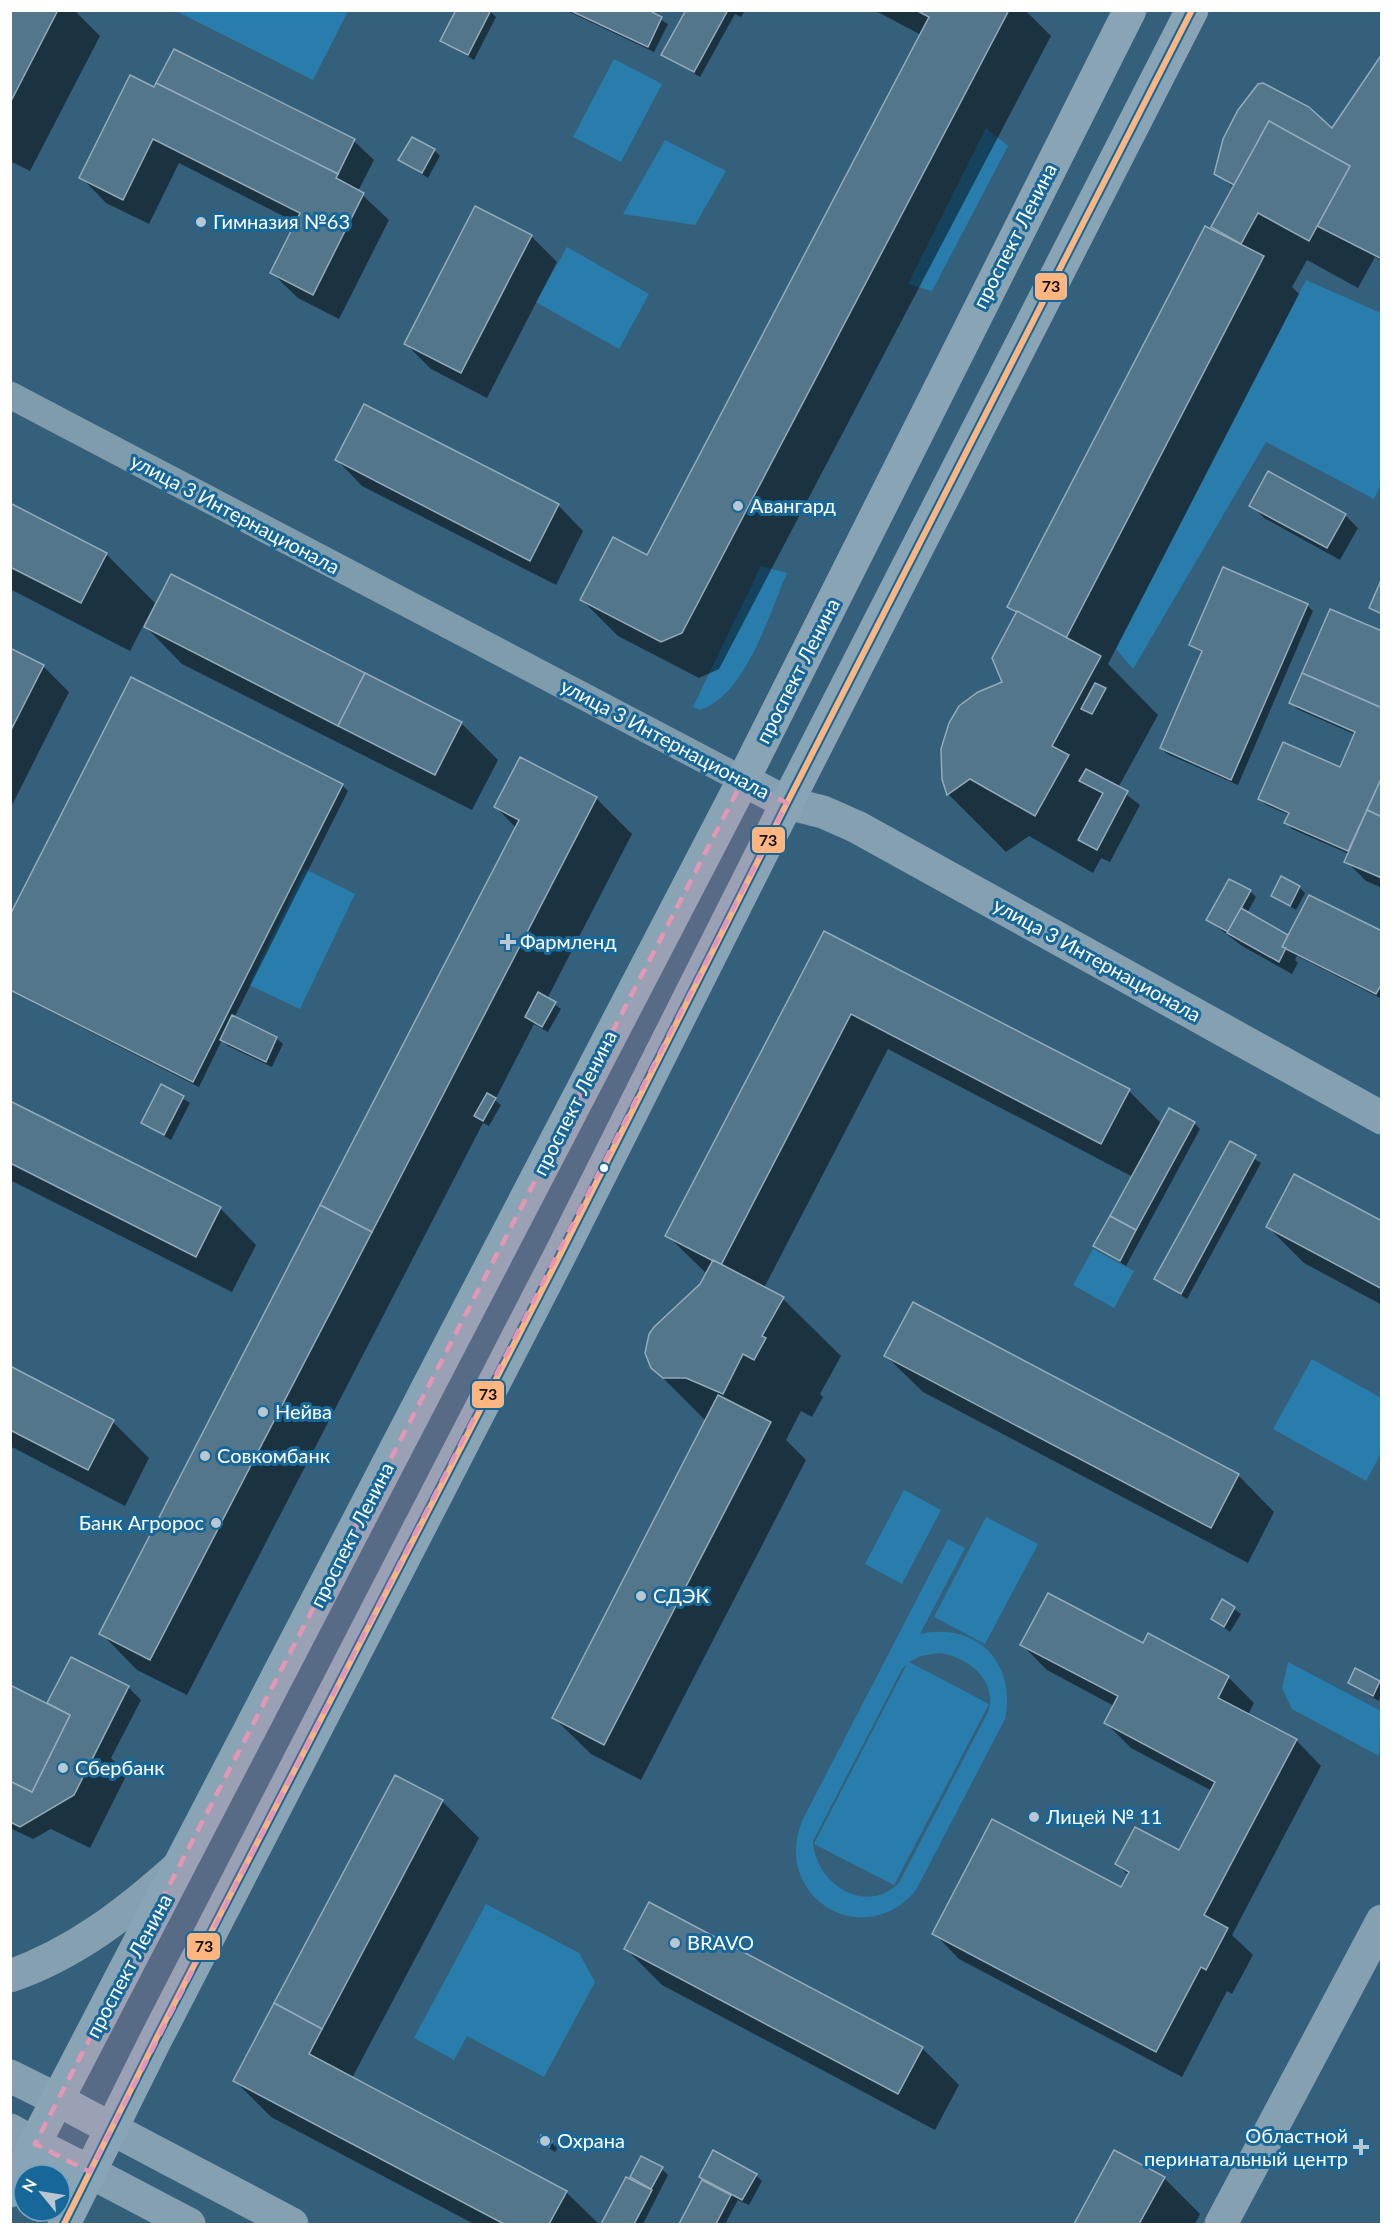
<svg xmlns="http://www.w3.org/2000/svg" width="1392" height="2235" viewBox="0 0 1392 2235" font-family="Lato,sans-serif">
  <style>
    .green { fill: #297dac; fill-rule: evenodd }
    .shadow { fill: #0007 }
    .building { fill: #53768b; stroke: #93abba; stroke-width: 1.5 }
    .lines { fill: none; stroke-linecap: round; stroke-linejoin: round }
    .street { stroke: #7f9cad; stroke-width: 27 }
    .secondary { stroke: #85a1b1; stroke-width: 33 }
    .primary { stroke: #89a4b4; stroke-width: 33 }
    .bus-1-casing { stroke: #176798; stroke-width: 10 }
    .bus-1 { stroke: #ffb580; stroke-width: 6 }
    .marked { fill: #e497b5; fill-opacity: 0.2; stroke: #e497b5; stroke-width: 4.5; stroke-dasharray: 12 8; stroke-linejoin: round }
    .poi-dot { fill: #b8c7d1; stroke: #176798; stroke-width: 2 }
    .bus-dot { fill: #fff; stroke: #176798; stroke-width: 2 }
    .labels { text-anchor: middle; stroke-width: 6; stroke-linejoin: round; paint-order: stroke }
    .poi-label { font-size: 20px; fill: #fff; stroke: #176798; text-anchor: start }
    .street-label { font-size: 20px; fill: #fff; stroke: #176798 }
    .line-badge { stroke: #176798; stroke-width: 2 }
    .pale-badge-label { font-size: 16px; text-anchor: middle; font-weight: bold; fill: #111 }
  </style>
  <rect width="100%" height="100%" fill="#34607b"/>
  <g class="green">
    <path d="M176 11 348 10V11L313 80Z"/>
    <path d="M614 59 662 84 621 162 573 137Z"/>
    <path d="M986 128 1008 146 932 291 908 284Z"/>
    <path d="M665 140 726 171 695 225 623 214Z"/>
    <path d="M567 247 649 294 619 349 536 302Z"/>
    <path d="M1306 280 1381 313V484L1374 499 1266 442 1133 669 1116 649Z"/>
    <path d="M761 566 787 573C769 614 746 695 700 710L693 707Z"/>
    <path d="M305 869 355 894 300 1009 249 985Z"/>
    <path d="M1093 1249 1134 1271 1114 1308 1073 1285Z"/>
    <path d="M1312 1359 1381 1398V1453L1366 1481 1273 1429Z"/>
    <path d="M904 1490 941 1510 902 1584 865 1564Z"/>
    <path d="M986 1517 1038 1544 985 1644 934 1617Z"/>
    <path d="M948 1539 965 1548 920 1634C976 1622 1017 1662 1005 1719L916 1890C862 1955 768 1894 804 1817ZM939 1653C967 1656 999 1681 988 1712L899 1883C865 1917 814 1882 813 1841L902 1669 907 1664 814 1844 894 1885 989 1704 909 1662 921 1656Z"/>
    <path d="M1288 1662 1381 1711 1379 1756 1292 1709 1282 1688Z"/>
    <path d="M486 1904 579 1953 595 1982 544 2077 467 2036 454 2060 414 2038Z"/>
  </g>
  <g class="shadow">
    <path d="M10 10H74L100 36 30 171 10 161Z"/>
    <path d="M565 10H645L668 24 654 52Z"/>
    <path d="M687 10H745L741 17 735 14 700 77 663 54Z"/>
    <path d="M874 10H1025L1051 36 719 669 699 678 618 636 582 600 647 557 921 35Z"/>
    <path d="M490 11 496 17 474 60 442 40Z"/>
    <path d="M174 51 354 141 374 160 358 191 389 220 339 319 298 298 272 273 297 223 179 163 149 224 106 203 81 177 155 89Z"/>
    <path d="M1382 56V261L1375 257 1358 288 1307 260 1292 287 1299 294 1108 664 1158 715 1118 788 1140 805 1110 862 1101 858 1093 873 1029 836 1006 852 948 794 943 779 942 750 950 724 960 707 979 693 1004 683 993 658 1017 615 1009 607 1205 228 1220 234 1212 227 1270 124 1267 122 1232 186 1216 174 1224 139 1239 111 1259 85 1263 84 1308 109 1332 130Z"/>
    <path d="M434 150 440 156 428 178 400 160Z"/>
    <path d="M531 236 557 262 487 398 431 369 406 344Z"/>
    <path d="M337 460 558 505 583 531 556 585 362 486Z"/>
    <path d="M10 505 106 554 155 603 130 651 10 589Z"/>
    <path d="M1251 505 1345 515 1358 528 1340 560 1264 518Z"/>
    <path d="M1307 605 1313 611 1238 785 1167 754 1161 748 1203 654 1191 645Z"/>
    <path d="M146 627 461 723 498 760 472 810 182 664Z"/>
    <path d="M1382 633V888L1366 881 1346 861 1349 854 1292 829 1286 823 1289 815 1266 805 1259 799 1341 769 1356 735 1297 709 1291 703Z"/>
    <path d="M10 650 43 666 69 692 10 809Z"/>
    <path d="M342 785 348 791 234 1018 276 1038 283 1044 272 1067 228 1046 222 1040 199 1087 10 991V919Z"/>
    <path d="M596 798 632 834 547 999 561 1009 548 1032 534 1024 495 1100 501 1105 489 1126 483 1123 187 1695 137 1670 101 1633 516 828 496 807Z"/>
    <path d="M1299 887 1305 893 1296 910 1272 895Z"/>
    <path d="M1250 891 1256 897 1247 913 1289 937 1382 932V999L1297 956 1295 960 1298 963 1292 974 1242 946 1208 920Z"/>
    <path d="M825 933 1129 1091 1162 1124 1194 1123 1200 1129 1126 1266 1095 1246 1133 1177 888 1049 764 1288 783 1299 841 1356 820 1394 823 1397 812 1417 801 1411 786 1440 806 1460 641 1780 591 1754 554 1718 706 1421 657 1372 707 1274 667 1235Z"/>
    <path d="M162 1086 190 1103 171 1140 142 1123Z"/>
    <path d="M10 1102 220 1208 256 1245 232 1292 10 1180Z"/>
    <path d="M1230 1143 1261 1163 1187 1299 1156 1279Z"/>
    <path d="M1382 1223V1305L1304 1263 1267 1226Z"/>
    <path d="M886 1356 1238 1475 1274 1512 1248 1563 923 1392Z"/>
    <path d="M10 1368 113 1422 149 1458 125 1506 10 1446Z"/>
    <path d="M1223 1601 1241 1614 1230 1632 1212 1619Z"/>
    <path d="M1022 1645H1144L1228 1677 1254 1703 1248 1715 1296 1740 1321 1766 1232 1935 1253 1955 1232 1994 1227 1991 1182 2077 959 1959 934 1933 1122 1889 1129 1876 1117 1864 1180 1852 1212 1791 1131 1748 1105 1722 1114 1706 1047 1670Z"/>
    <path d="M1356 1670 1382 1685 1379 1701 1349 1683Z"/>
    <path d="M10 1687 53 1708 49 1703 128 1687 141 1700 111 1758 127 1774 90 1848 51 1829 33 1839 10 1828Z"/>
    <path d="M396 1777 442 1801 479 1838 352 2078 566 2192 599 2224H474L271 2117 235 2081Z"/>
    <path d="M650 1904 922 2048 959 2085 935 2130 662 1985 626 1949Z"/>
    <path d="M539 2142H551L557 2148 555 2152Z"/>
    <path d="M1115 2152 1164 2178 1200 2214 1195 2224H1075Z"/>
    <path d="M662 2169 668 2175 643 2224H603L627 2179 639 2184 632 2177Z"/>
    <path d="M756 2175 762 2181 749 2205 738 2200 725 2224H681L703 2182 708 2184 701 2177Z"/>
  </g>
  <g class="building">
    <path d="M10 10H58L10 103Z"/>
    <path d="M456 10H491L468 55 440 41Z"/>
    <path d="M569 10H648L662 17 648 47Z"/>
    <path d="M686 10H728L694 72 661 55Z"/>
    <path d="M916 10H1009L682 633 661 642 580 600 613 537 647 555 929 17Z"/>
    <path d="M174 49 355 139 338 174 156 83Z"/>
    <path d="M1382 54V259L1317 226 1350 166 1269 121 1234 185 1214 174 1223 139 1238 110 1258 84 1263 83 1309 107 1332 128Z"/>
    <path d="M130 75 154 87 156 83 338 174 336 178 364 193 313 295 270 273 300 213 153 139 123 200 79 178Z"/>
    <path d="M1269 121 1350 166 1309 241 1258 213 1241 244 1211 227Z"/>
    <path d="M412 137 435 149 422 173 398 160Z"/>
    <path d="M475 206 532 235 461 373 404 344Z"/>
    <path d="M1205 226 1264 256 1066 638 1007 607Z"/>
    <path d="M364 404 559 504 530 561 335 460Z"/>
    <path d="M1268 471 1346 514 1327 548 1249 506Z"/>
    <path d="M10 503 107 553 81 603 10 567Z"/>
    <path d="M1223 567 1308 604 1231 780 1160 748 1202 651 1189 645Z"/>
    <path d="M171 574 365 673 338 726 144 627Z"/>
    <path d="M1382 578V614L1369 608Z"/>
    <path d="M1330 609 1382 631V708L1302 673Z"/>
    <path d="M1017 611 1101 656 1052 746 1069 755 1035 816 970 779 947 795 942 779 941 749 949 723 959 706 978 692 1002 682 992 658Z"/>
    <path d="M10 648 44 665 10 732Z"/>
    <path d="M365 673 462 722 435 775 338 726Z"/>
    <path d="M1302 673 1382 708V777L1348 851 1284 823 1289 813 1258 799 1283 742 1340 767 1355 732 1289 703Z"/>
    <path d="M131 677 343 784 193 1082 10 990V915Z"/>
    <path d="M1095 683 1106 688 1092 714 1081 709Z"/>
    <path d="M520 757 597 797 372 1232 320 1205 519 820 494 807Z"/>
    <path d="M1086 769 1128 791 1097 850 1078 840 1103 793 1079 781Z"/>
    <path d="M1382 777V817L1367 810Z"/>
    <path d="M1367 810 1382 817V878L1344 862Z"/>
    <path d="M1281 876 1300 886 1290 906 1271 896Z"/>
    <path d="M1229 879 1251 890 1228 932 1206 920Z"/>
    <path d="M1309 895 1382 931V983L1376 994 1282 947Z"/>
    <path d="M1241 908 1288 935 1282 947 1286 948 1279 962 1227 933Z"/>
    <path d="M824 931 1130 1089 1101 1144 851 1014 721 1265 665 1236Z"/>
    <path d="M538 992 556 1002 542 1027 525 1017Z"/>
    <path d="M232 1015 277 1037 266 1062 220 1040Z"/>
    <path d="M161 1084 184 1096 164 1135 141 1123Z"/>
    <path d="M487 1093 496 1098 483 1121 474 1116Z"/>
    <path d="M10 1101 221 1207 196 1257 10 1163Z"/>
    <path d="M1169 1108 1195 1122 1136 1230 1110 1216Z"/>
    <path d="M1230 1141 1256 1155 1181 1294 1154 1279Z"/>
    <path d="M1294 1174 1382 1221V1289L1266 1227Z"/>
    <path d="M320 1205 372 1232 150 1660 99 1634Z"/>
    <path d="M1110 1216 1136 1230 1120 1261 1093 1246Z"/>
    <path d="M713 1260 784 1297 762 1336 766 1338 754 1360 743 1354 723 1394 686 1378H663L651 1368 645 1353 649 1334 654 1327 700 1284Z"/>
    <path d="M913 1302 1239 1474 1211 1528 884 1356Z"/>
    <path d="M10 1366 114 1420 88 1470 10 1430Z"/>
    <path d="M718 1395 771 1422 604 1745 552 1718Z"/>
    <path d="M1048 1593 1143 1643 1148 1633 1229 1676 1218 1698 1297 1739 1204 1915 1228 1928 1206 1970 1201 1967 1156 2052 932 1934 992 1819 1121 1887 1129 1872 1115 1864 1135 1827 1179 1850 1215 1782 1104 1723 1118 1696 1020 1645Z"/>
    <path d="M1222 1599 1235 1607 1224 1627 1211 1619Z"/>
    <path d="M71 1657 129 1686 74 1795 20 1827 10 1822V1781L32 1792 70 1715 47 1703Z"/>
    <path d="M1355 1668 1380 1681 1373 1696 1348 1683Z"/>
    <path d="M10 1685 70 1715 32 1792 10 1781Z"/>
    <path d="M395 1775 443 1800 322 2029 274 2003Z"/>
    <path d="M649 1902 923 2047 898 2094 624 1949Z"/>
    <path d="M274 2003 322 2029 309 2054 567 2191 549 2224H504L233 2081Z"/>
    <path d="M541 2135 552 2141 549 2147 538 2142Z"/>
    <path d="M713 2150 757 2174 742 2200 699 2177Z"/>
    <path d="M1114 2150 1165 2177 1139 2224H1074Z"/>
    <path d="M641 2156 663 2167 651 2189 630 2177Z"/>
    <path d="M626 2177 652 2190 634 2224H601Z"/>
    <path d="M702 2180 731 2195 716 2224H679Z"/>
  </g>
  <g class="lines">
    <path class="street" d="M10 395 743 780"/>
    <g class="secondary">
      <path d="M743 780 787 803 823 812 857 827 1382 1118"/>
      <path d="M10 1976C74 1954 128 1912 177 1868"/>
      <path d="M10 2076 58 2100"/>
      <path d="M112 2129 292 2224"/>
      <path d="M10 2130 35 2144"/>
      <path d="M90 2172 189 2224"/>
      <path d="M1221 2224 1382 1921"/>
    </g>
    <g class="primary">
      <path d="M58 2100 112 2129"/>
      <path d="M35 2144 90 2172"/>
      <path d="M10 2191 734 798 1130 10"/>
      <path d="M64 2224 156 2039 560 1255 787 803 1192 10"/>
    </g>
    <defs>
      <path id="bus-1" d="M64 2224 156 2039 560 1255 787 803 1192 10"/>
    </defs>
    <use href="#bus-1" class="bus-1-casing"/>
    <use href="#bus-1" class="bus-1"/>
  </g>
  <path class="marked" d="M743 780 787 803 90 2172 35 2144Z"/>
  <g class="poi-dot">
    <circle cx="201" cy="222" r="6"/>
    <circle cx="738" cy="506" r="6"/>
    <path d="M505 933h6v6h6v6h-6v6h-6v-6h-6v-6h6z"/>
    <circle cx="263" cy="1412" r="6"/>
    <circle cx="205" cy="1456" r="6"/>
    <circle cx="216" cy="1523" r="6"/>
    <circle cx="641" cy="1596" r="6"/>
    <circle cx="63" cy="1768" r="6"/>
    <circle cx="1034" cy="1817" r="6"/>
    <circle cx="675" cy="1943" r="6"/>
    <circle cx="545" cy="2141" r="6"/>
    <path d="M1358 2138h6v6h6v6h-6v6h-6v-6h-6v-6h6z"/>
  </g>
  <circle class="bus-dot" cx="604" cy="1168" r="5"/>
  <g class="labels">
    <g class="poi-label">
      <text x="213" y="229">Гимназия №63</text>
      <text x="750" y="513">Авангард</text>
      <text x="520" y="949">Фармленд</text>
      <text x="275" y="1419">Нейва</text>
      <text x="217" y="1463">Совкомбанк</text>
      <text x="204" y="1530" text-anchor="end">Банк Агророс</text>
      <text x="653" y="1603">СДЭК</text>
      <text x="75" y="1775">Сбербанк</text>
      <text x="1046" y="1824">Лицей № 11</text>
      <text x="687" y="1950">BRAVO</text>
      <text x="1348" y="2143" text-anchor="end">Областной<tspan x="1348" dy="23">перинатальный центр</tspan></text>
      <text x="557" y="2148">Охрана</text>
    </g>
    <g class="street-label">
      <text transform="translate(1015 236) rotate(-63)" y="7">проспект Ленина</text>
      <text transform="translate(235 514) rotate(28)" y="7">улица 3 Интернационала</text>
      <text transform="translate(798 671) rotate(-63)" y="7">проспект Ленина</text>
      <text transform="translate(665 739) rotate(28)" y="7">улица 3 Интернационала</text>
      <text transform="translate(1097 960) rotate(29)" y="7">улица 3 Интернационала</text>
      <text transform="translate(575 1103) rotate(-63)" y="7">проспект Ленина</text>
      <text transform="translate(352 1535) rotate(-63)" y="7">проспект Ленина</text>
      <text transform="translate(129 1966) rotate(-62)" y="7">проспект Ленина</text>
    </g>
  </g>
  <g class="line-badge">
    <rect x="1034" y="272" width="34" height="29" rx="6" fill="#ffb580"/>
    <rect x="751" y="826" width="35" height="28" rx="6" fill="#ffb580"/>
    <rect x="471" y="1380" width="34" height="29" rx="6" fill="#ffb580"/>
    <rect x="186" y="1932" width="35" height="29" rx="6" fill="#ffb580"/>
  </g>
  <g class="pale-badge-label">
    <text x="1051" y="292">73</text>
    <text x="768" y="846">73</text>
    <text x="488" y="1400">73</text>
    <text x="204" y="1952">73</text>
  </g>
  <rect width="1392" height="2235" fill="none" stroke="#ffffff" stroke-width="24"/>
  <g transform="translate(42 2193) rotate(300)"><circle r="28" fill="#176798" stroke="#74a4c1" stroke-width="1.5"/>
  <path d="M0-4.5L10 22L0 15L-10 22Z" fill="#b8c7d1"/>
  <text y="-9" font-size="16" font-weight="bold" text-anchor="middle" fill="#ffffff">N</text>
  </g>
</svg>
